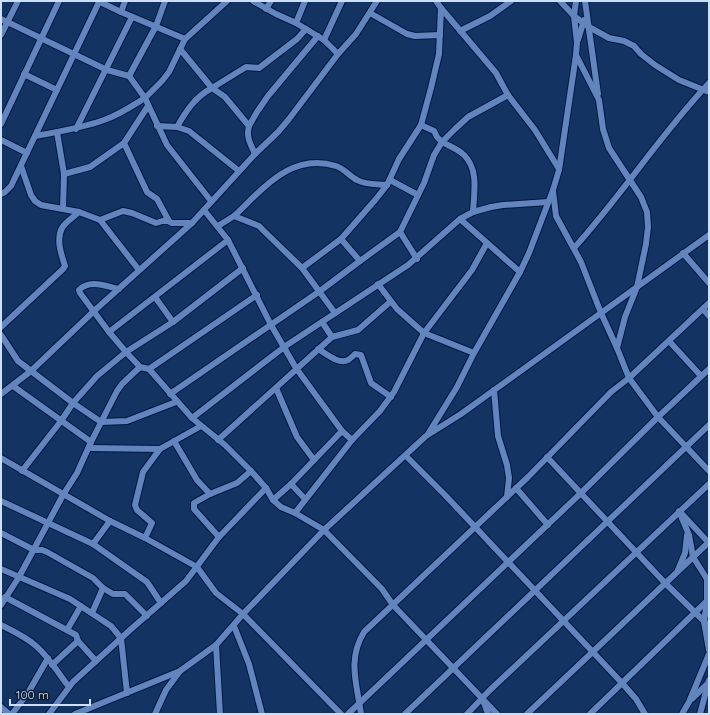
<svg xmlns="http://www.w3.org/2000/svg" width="710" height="715" viewBox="0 0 710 715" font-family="Quicksand,sans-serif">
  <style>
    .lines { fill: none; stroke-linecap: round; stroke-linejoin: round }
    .minor-casing { stroke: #001846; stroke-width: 8 }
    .minor { stroke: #6285bd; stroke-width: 6 }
  </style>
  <rect width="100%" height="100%" fill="#133363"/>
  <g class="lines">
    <defs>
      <g id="minor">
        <path d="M98 1 121 12 185 39"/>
        <path d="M253 1 276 14 296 23 324 40 338 54"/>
        <path d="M560 1 574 16 589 27 609 38 624 41 634 46 641 54 655 65 679 80 709 92"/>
        <path d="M576 1 574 16 577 43 576 55 599 100 603 129 609 148 641 197 647 212 648 227 646 244 637 287 625 317 617 348"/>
        <path d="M585 1 598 94"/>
        <path d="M441 8 496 73 508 95 535 130 559 169"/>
        <path d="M266 9 271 1"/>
        <path d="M121 12 125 1"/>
        <path d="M370 13 407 34 415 36 440 35"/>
        <path d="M1 19 107 70 129 76 145 98C132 106 119 115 104 120 82 128 58 132 35 136"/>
        <path d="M296 23 305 1"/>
        <path d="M460 31 490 16 511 1"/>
        <path d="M1 35 18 1"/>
        <path d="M324 40 342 1"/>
        <path d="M578 40 584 20"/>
        <path d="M24 74 57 90"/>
        <path d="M129 76 156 26 165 1"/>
        <path d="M148 106 124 143 147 192 157 199 169 221"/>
        <path d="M1 124 59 1"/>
        <path d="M157 126 177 127 189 131 239 171"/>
        <path d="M249 126 257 112 268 96 318 36"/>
        <path d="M177 127C186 111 195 97 212 88L180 49"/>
        <path d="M76 129 132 17"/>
        <path d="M57 132 64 174 63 209"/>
        <path d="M1 140 27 153"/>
        <path d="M255 154C250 143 246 137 249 126L225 97 212 88 246 67 259 68 297 39 306 29"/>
        <path d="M21 166 31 195 35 201 41 205 79 212 100 220 139 270"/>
        <path d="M64 174 90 167 124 143"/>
        <path d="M390 180 418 195"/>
        <path d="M553 191 556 216 581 262 601 313 617 348 629 378 658 417 709 471"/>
        <path d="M1 194 5 192 11 186 99 2"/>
        <path d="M211 201 167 145 145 98 162 81 169 72 185 39 227 1"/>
        <path d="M204 210 228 240 271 325 296 368 342 431 352 440"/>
        <path d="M473 212C474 192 479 170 464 155 458 149 449 146 442 142L455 129 468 117 508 95"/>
        <path d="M234 216C263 189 291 152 336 166 345 169 349 176 357 180 365 185 377 184 387 185"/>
        <path d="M460 219 520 272"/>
        <path d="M100 220 123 211 132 213 156 223 166 220 172 223H192"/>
        <path d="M218 226 234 216 259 226 266 233 302 268 335 313"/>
        <path d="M341 239 360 261 400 232"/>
        <path d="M574 248C622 195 660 135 709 83"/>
        <path d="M683 253 709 283"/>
        <path d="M417 259 400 232 424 183 434 155 442 142 437 137 434 131 421 125"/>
        <path d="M302 268 341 239 376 199 387 185 399 159 421 125 431 88 439 54 441 8 436 1"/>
        <path d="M378 284 397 309 424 333 474 353"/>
        <path d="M119 289C105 286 90 279 79 290L80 293 109 332 126 352 140 367 149 369 192 418 225 445 251 471 266 488 273 500 281 507 295 513 324 530 382 589 393 605 497 714"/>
        <path d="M155 297 173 322"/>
        <path d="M703 309 709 316"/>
        <path d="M1 327 63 269 65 266C61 254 56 239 62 228 66 221 74 217 79 212"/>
        <path d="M109 332 228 240"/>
        <path d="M1 335 18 361 73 403 101 422 127 421 176 402"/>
        <path d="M332 337 358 330 390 302"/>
        <path d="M669 341 701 376"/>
        <path d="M318 349C325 353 339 365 348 360 350 359 353 356 355 354L361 355 371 383 391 397"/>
        <path d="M149 369 257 295"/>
        <path d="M13 386 91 442"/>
        <path d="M276 388 297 437 314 460"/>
        <path d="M494 390 498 436 507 465 509 478 507 497"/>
        <path d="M1 394 31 371 94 311 192 223 255 154 278 132 289 119 338 54 356 34 377 1"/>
        <path d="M170 394 320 291 360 261"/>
        <path d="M192 418 284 347 408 265 460 219 473 212 491 207 503 205 548 202"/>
        <path d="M428 434 457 387 474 353 520 272 529 253 553 190 559 170 576 55"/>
        <path d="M218 440 332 337 322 322"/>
        <path d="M174 441 197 480 210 494 194 503V509L219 537"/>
        <path d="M89 448 160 449 201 426"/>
        <path d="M406 456 445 495 622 683 636 699 645 714"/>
        <path d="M547 457 665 583 709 626"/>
        <path d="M1 458 110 521 145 538 197 567 216 593 243 614 341 714"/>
        <path d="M22 471 61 421 73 403 97 376 126 352 173 322 243 268"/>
        <path d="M291 484 305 499"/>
        <path d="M516 488 548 525"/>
        <path d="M210 494 237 483 251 471"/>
        <path d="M273 500 291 484 342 431"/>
        <path d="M1 501 93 544 147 582 161 603"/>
        <path d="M679 511 689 535 693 557 707 579V601L704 622 709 650"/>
        <path d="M295 513 352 440 380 411 394 392 424 333 472 270 487 243"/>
        <path d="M682 514 709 543"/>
        <path d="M1 533 34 550H42L47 552 93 578 103 588 113 594H125L147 616"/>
        <path d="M145 538 152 523 137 510 135 505 143 472 160 449"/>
        <path d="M93 544 110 521"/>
        <path d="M1 569 70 599 111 626 121 638 127 693"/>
        <path d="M678 570 685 553 687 535"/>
        <path d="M5 597 76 635 78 641 96 661"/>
        <path d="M1 605 19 577 63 495 77 473 91 442 117 391 122 384 140 367"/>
        <path d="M92 613 103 588"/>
        <path d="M1 625C13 631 26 637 36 646 49 657 58 673 69 687"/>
        <path d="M234 626 249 664 262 714"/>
        <path d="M67 630 81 606"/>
        <path d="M216 645 220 714"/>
        <path d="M52 665 78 641"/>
        <path d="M692 699 708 683"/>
        <path d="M483 700 488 714"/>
        <path d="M1 707 9 714"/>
        <path d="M12 714 28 693 48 658"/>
        <path d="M49 714 73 682 130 630 186 581 219 537 266 488"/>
        <path d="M75 714 180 671 216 645 243 614 324 530 426 436 461 414 709 235"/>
        <path d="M155 714 166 690 180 671"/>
        <path d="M348 714 581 493 658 417 709 369"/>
        <path d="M361 714C357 684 347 660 364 632L528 477 611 392 629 378 709 303"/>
        <path d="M405 714 709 425"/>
        <path d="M467 714 489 691 709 484"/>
        <path d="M527 714 709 542"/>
        <path d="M590 714 709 599"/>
        <path d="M682 714 689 702 709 654"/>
        <path d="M700 714 709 680"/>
      </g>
    </defs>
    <use href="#minor" class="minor-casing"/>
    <use href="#minor" class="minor"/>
  </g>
  <rect width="710" height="715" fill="none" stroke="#cce0fe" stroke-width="4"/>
  <path d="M10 699v6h80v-6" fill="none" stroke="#cce0fe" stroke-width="2"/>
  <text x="16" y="699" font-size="12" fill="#cce0fe" stroke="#0e1c32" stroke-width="3" paint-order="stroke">100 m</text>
</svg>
